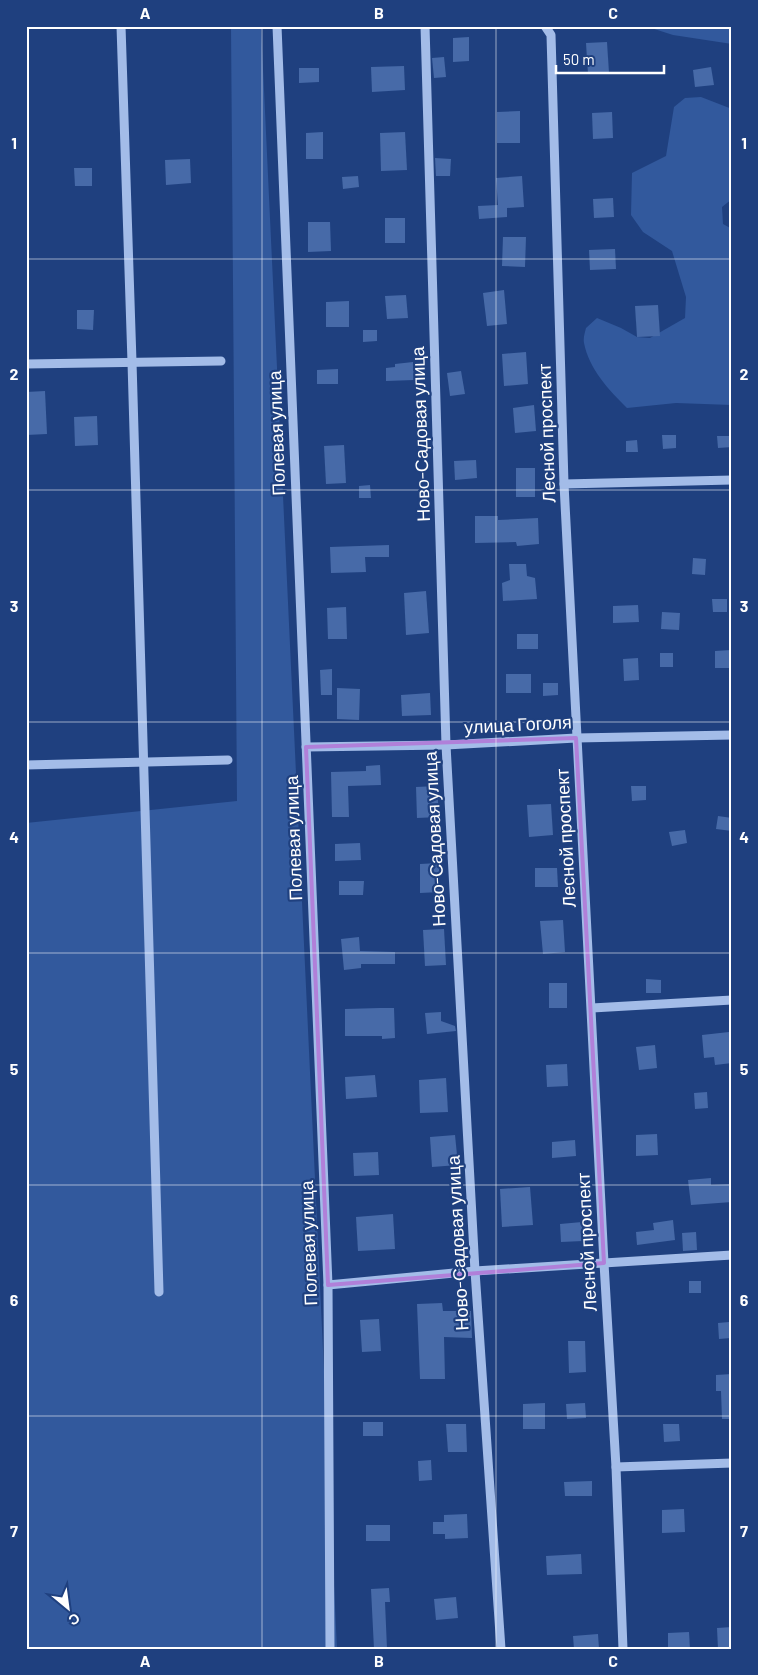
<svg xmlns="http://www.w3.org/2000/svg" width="758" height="1675" viewBox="0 0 758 1675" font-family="Barlow,sans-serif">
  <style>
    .green { fill: #32599d }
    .building { fill: #476aa8 }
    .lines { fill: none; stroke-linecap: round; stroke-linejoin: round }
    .minor { stroke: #a3bce8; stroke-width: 9 }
    .marked { fill: none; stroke: #b080d9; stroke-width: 4; stroke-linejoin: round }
    .grid { fill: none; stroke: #fff; stroke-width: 1; stroke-opacity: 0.55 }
    .labels { text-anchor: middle; stroke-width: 4.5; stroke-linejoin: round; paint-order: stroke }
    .street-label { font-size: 18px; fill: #fff; stroke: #1f407f }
    .neatline { fill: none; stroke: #fff; stroke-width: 2 }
    .grid-label { font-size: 16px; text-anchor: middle; font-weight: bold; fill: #fff }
  </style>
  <rect width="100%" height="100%" fill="#1f407f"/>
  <g class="green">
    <path d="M231 26H261L337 1649H26V823L237 801Z"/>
    <path d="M645 26H732V44L673 35Z"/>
    <path d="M701 97 732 109V199L722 207 723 224 732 229V405L676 403 627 408C609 390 589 369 584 343 583 338 585 332 586 328L597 318 621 328 637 337 650 338 685 318 686 297 672 251 643 232 631 215 632 173 666 156 674 107 685 98Z"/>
  </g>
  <g class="building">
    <path d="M469 37V61L453 62V38Z"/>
    <path d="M607 42 609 73 588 74 586 43Z"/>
    <path d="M444 57 446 77 434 78 432 58Z"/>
    <path d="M404 66 405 90 372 92 371 67Z"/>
    <path d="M711 67 714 85 695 87 693 70Z"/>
    <path d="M299 68H319V82L299 83Z"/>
    <path d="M520 111V143H497V112Z"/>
    <path d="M612 112 613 138 593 139 592 113Z"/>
    <path d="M323 132V159H306V133Z"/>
    <path d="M405 132 407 170 381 171 380 133Z"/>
    <path d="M435 158 451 159 450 176H436Z"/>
    <path d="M190 159 191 183 166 185 165 160Z"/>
    <path d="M74 168H92V186H75Z"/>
    <path d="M358 176 359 187 343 189 342 177Z"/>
    <path d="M522 176 524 207 507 208V217L479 219 478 206 498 205 496 178Z"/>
    <path d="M613 198 614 217 594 218 593 199Z"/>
    <rect x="385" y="218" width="20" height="25"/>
    <path d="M308 222H330L331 251 308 252Z"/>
    <path d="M503 237H526L525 267 502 266Z"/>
    <path d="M615 249 616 269 590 270 589 250Z"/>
    <path d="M504 290 507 324 487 326 483 293Z"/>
    <path d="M406 295 408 318 387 319 385 296Z"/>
    <path d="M349 301V327H326V302Z"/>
    <path d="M658 305 660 336 637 337 635 306Z"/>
    <path d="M77 310H94L93 330 77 329Z"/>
    <path d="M363 330H377V341L363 342Z"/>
    <path d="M526 352 528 384 504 386 502 354Z"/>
    <path d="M413 362 414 380 386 381V368L395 367V364Z"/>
    <path d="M338 369V384H317V370Z"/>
    <path d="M461 371 465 394 450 396 447 373Z"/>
    <path d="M45 391 47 434 26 435V392Z"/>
    <path d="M534 405 536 431 515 433 513 408Z"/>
    <path d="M97 416 98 445 75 446 74 417Z"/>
    <path d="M662 435H676V448L663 449Z"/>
    <path d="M717 436H732V447L718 448Z"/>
    <path d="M637 440 638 452H626V441Z"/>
    <path d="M344 445 346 483 326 484 324 446Z"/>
    <path d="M476 460 477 478 455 480 454 461Z"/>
    <rect x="516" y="468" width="19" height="29"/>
    <path d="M370 485 371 498H359V486Z"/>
    <path d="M475 516H498V520L538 518 539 544 517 546 516 542 475 543Z"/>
    <path d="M389 545V557H365L366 572 331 573 330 547Z"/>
    <path d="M693 558 706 559 705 575 692 574Z"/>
    <path d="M509 564H526L527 576 535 578 537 599 503 601 502 583 510 580Z"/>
    <path d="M426 591 429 633 406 635 404 593Z"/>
    <path d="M712 599H727V612H713Z"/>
    <path d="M638 605 639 622 613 623V606Z"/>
    <path d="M346 607 347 639H328L327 608Z"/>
    <path d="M662 612 680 613 679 630 661 629Z"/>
    <rect x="517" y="634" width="21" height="15"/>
    <path d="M731 650 732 668H715V651Z"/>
    <rect x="660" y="653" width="13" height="14"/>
    <path d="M638 658 639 680 624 681 623 659Z"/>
    <path d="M332 669V695H321L320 670Z"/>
    <rect x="506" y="674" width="25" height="19"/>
    <path d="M543 683H558V695L543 696Z"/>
    <path d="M337 688 360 689 359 720 337 719Z"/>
    <path d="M430 693 431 715 402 716 401 695Z"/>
    <path d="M380 765 381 785 348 786 349 817H332L331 772 366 771V766Z"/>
    <path d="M437 786 439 817 417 818 416 787Z"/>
    <path d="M631 786H646V800L632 801Z"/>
    <path d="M551 804 553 835 529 837 527 805Z"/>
    <path d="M718 816 732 818V831L716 829Z"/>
    <path d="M685 830 687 843 672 846 669 832Z"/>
    <path d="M360 843 361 860 335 861V844Z"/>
    <path d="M439 863 440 892 420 893V864Z"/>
    <path d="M535 868H557L558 887H535Z"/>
    <path d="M339 881H364L363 895H339Z"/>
    <path d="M563 920 565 952 543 954 540 921Z"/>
    <path d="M444 929 446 965 425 966 423 930Z"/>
    <path d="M359 937 360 951 395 952V964H361V968L344 970 341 939Z"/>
    <path d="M646 979 661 980V993H646Z"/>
    <rect x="549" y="983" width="18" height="25"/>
    <path d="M380 1008H394L395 1038 382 1039V1036H345V1009Z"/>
    <path d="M441 1012V1021L455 1026 456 1031 427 1034 425 1013Z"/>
    <path d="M729 1032 732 1063 715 1065 714 1057 704 1058 702 1035Z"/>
    <path d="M655 1045 657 1068 639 1070 636 1047Z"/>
    <path d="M567 1064 568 1086 547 1087 546 1065Z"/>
    <path d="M375 1075 377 1097 346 1099 345 1077Z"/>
    <path d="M446 1078 448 1112 420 1113 419 1080Z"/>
    <path d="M707 1092 708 1108 695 1109 694 1093Z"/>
    <path d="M657 1134 658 1155 636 1156V1135Z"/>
    <path d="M455 1135 458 1165 432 1167 430 1137Z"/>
    <path d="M575 1140 576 1156 552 1158V1142Z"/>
    <path d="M378 1152 379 1175 354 1176 353 1153Z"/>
    <path d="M711 1178V1185L732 1184V1202L691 1205 688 1180Z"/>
    <path d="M530 1187 533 1225 502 1227 500 1189Z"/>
    <path d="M393 1214 395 1249 358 1251 356 1217Z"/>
    <path d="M673 1220 675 1240 637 1245 636 1232 654 1230 653 1223Z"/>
    <path d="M582 1222 583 1241 561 1242 560 1224Z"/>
    <path d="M696 1232 697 1250 683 1251 682 1233Z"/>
    <rect x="689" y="1281" width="12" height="12"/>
    <path d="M442 1303 443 1311H471L472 1338 444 1337 445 1379H420L417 1304Z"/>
    <path d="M379 1319 381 1351 362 1352 360 1320Z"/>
    <path d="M729 1322 731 1338 719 1339 718 1323Z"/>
    <path d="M568 1341H585L586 1372 569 1373Z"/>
    <path d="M732 1374V1419H722L721 1391H716V1375Z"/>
    <path d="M545 1403V1429H523V1404Z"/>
    <path d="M585 1403 586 1418 567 1419 566 1404Z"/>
    <rect x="363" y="1422" width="20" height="14"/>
    <path d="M446 1424H466L467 1452H448Z"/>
    <path d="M663 1424H679L680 1441 664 1442Z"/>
    <path d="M431 1460 432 1480 419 1481 418 1461Z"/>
    <path d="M592 1481V1496H565L564 1482Z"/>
    <path d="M684 1509 685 1532 662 1533V1510Z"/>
    <path d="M467 1514 468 1538 445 1539V1534H433V1522H444V1515Z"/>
    <rect x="366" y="1525" width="24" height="16"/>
    <path d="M581 1554 582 1574 547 1575 546 1556Z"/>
    <path d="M389 1588 390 1602H385L387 1649H374L371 1589Z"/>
    <path d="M456 1597 458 1618 436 1620 434 1599Z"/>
    <path d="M732 1627V1649H718L717 1628Z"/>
    <path d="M689 1632 690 1649H668V1633Z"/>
    <path d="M598 1634 599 1649H574L573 1636Z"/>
  </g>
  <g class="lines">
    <g class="minor">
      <path d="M121 26 132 362 159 1292"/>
      <path d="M277 26 328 1285 330 1649"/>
      <path d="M425 26 446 745 475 1271 501 1649"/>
      <path d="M545 26 551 35 564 484 604 1263 616 1467 623 1649"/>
      <path d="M26 364 221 361"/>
      <path d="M564 484 732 480"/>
      <path d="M306 747 446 745 576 738 732 735"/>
      <path d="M26 765 228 760"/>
      <path d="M592 1008 732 1000"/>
      <path d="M328 1285 475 1271 732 1255"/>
      <path d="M616 1467 732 1463"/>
    </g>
  </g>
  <path class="marked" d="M576 738 604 1263 328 1285 306 747Z"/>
  <path class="grid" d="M262 26V1649M496 26V1649M26 259H732M26 490H732M26 722H732M26 953H732M26 1185H732M26 1416H732"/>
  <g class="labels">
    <g class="street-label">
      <text transform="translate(277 433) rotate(-92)" y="6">Полевая улица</text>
      <text transform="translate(547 433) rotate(-92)" y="6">Лесной проспект</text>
      <text transform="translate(421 434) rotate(-92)" y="6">Ново-Садовая улица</text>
      <text transform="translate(518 725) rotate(-3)" y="6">улица Гоголя</text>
      <text transform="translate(294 838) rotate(-92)" y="6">Полевая улица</text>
      <text transform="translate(566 838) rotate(-93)" y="6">Лесной проспект</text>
      <text transform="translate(435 839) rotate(-93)" y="6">Ново-Садовая улица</text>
      <text transform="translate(587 1242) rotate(-93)" y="6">Лесной проспект</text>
      <text transform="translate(309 1243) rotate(-92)" y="6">Полевая улица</text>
      <text transform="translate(458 1243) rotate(-93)" y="6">Ново-Садовая улица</text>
    </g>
  </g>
  <rect width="758" height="1675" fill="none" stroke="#1f407f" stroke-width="55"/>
  <g transform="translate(68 1608) rotate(151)" stroke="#1f407f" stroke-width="4" paint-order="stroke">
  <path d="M0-4L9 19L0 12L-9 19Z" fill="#ffffff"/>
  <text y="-8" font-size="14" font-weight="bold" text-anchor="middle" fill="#ffffff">С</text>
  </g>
  <path d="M556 65v8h108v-8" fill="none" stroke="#ffffff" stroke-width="2.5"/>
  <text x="563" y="65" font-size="15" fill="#ffffff" stroke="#1f407f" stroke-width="4" paint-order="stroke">50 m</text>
  <rect x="28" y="28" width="702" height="1620" class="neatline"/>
  <g class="grid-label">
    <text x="145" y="19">A</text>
    <text x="379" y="19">B</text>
    <text x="613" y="19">C</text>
    <text x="14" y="149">1</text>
    <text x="744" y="149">1</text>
    <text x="14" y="380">2</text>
    <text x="744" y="380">2</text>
    <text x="14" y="612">3</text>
    <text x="744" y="612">3</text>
    <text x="14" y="843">4</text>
    <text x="744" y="843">4</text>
    <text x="14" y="1075">5</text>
    <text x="744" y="1075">5</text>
    <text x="14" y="1306">6</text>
    <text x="744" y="1306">6</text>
    <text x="14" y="1537">7</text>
    <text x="744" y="1537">7</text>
    <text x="145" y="1667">A</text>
    <text x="379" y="1667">B</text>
    <text x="613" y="1667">C</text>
  </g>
</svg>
